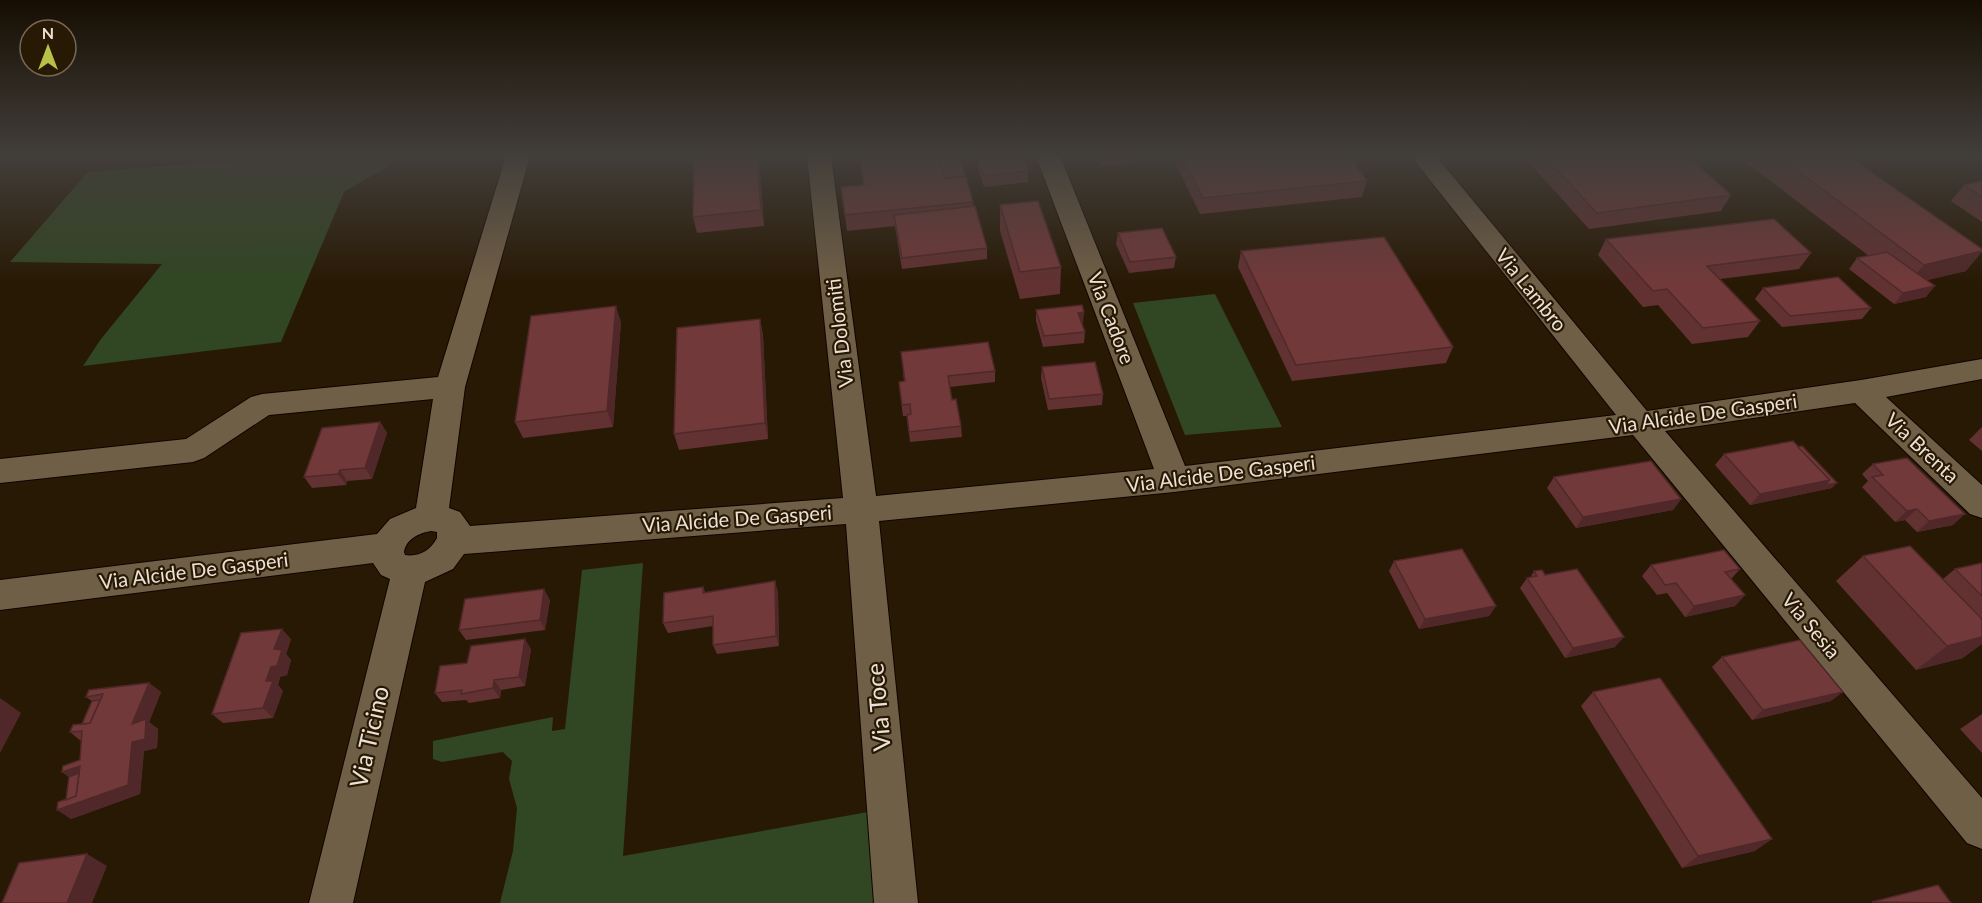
<svg xmlns="http://www.w3.org/2000/svg" width="1982" height="903" viewBox="0 0 1982 903" font-family="Lato,sans-serif">
  <style>
    .green { fill: #314623 }
    .lines { fill: none; stroke-linecap: round; stroke-linejoin: round }
    .street-casing { stroke: #100400; stroke-width: 2 }
    .street { fill: #705f47; fill-rule: evenodd }
    .wall { fill: #623132 }
    .shaded-wall { fill: #502829 }
    .building { fill: #72393a; stroke: #502829; stroke-width: 1.5 }
    .labels { text-anchor: middle; stroke-width: 4.5; stroke-linejoin: round; paint-order: stroke }
    .street-label { font-size: 20px; fill: #ebe1d4; stroke: #281904 }
    .near-street-label { font-size: 24px; fill: #ebe1d4; stroke: #281904 }
  </style>
  <rect width="100%" height="100%" fill="#281904"/>
  <g class="green">
    <path d="M395 156 388 166 344 192 281 342 83 366 101 339 162 264 10 262 86 174 91 172 257 159Z"/>
    <path d="M1215 294 1282 427 1185 435 1133 303Z"/>
    <path d="M643 563 623 856 879 810 888 903H500L513 851 517 808 509 779 512 761 503 752 442 762 433 759V741L553 717 552 731 565 729 582 570Z"/>
  </g>
  <g class="lines">
    <defs>
      <path id="street" d="M506 156H530L465 387 449 508 460 512 470 526 843 498 807 156H831L876 496 1154 469 1036 156H1060L1185 466 1616 415 1411 156H1436L1647 411 1861 380 1982 359V379L1886 397 1982 485V518L1970 514 1855 403 1665 431 1982 798V849L1967 843 1633 435 1174 492 879 521 918 903H874L846 524 464 554 453 569 425 582 353 903H309L390 579 381 575 373 563 0 610V580L377 534 390 519 416 508 433 399 269 415 204 458 193 462 0 483V459L186 439 251 397 262 394 438 377ZM431 531 437 532V538C430 551 419 557 405 555L404 552C406 539 419 533 431 531Z"/>
    </defs>
    <use href="#street" class="street-casing"/>
    <use href="#street" class="street"/>
  </g>
  <g class="wall">
    <path d="M759 156 764 226 697 233 693 217Z"/>
    <path d="M859 156H959L973 202V207L987 248V259L902 269 895 226 847 231 841 187 863 185Z"/>
    <path d="M1097 156H1134L1133 163 1102 166Z"/>
    <path d="M1172 156H1350L1367 181 1362 197 1200 214Z"/>
    <path d="M1523 156H1688L1731 195 1721 211 1589 229Z"/>
    <path d="M1752 156H1848L1966 271 1927 280 1926 297 1894 304 1849 269 1857 258 1869 256 1747 163Z"/>
    <path d="M1852 156H1881L1858 161Z"/>
    <path d="M978 157 1028 171V182L984 187 978 168Z"/>
    <path d="M1982 181V222L1951 201 1964 185Z"/>
    <path d="M1000 205 1061 267 1060 294 1020 299 1000 231Z"/>
    <path d="M1118 233 1176 257 1174 268 1129 273 1116 244Z"/>
    <path d="M1606 239 1811 253 1799 269 1720 279 1760 321 1748 337 1692 344 1658 305 1643 307 1598 255Z"/>
    <path d="M1241 251 1453 347 1446 363 1292 381 1238 267Z"/>
    <path d="M1763 288 1871 308 1862 319 1782 327 1755 299Z"/>
    <path d="M1036 310 1084 312 1082 323 1085 332 1084 343 1043 347 1036 321Z"/>
    <path d="M760 319 763 335 768 439 679 450 674 434Z"/>
    <path d="M621 322 613 427 523 438 515 422Z"/>
    <path d="M901 352 995 371V382L950 387 952 400 961 426 962 437 910 442 907 416H903L900 393 899 382 904 381Z"/>
    <path d="M1042 367 1103 394 1102 405 1048 410 1041 378Z"/>
    <path d="M380 422 387 433 372 479 347 481 346 485 312 488 304 477Z"/>
    <path d="M1982 427V451L1969 440Z"/>
    <path d="M1724 454 1832 488 1750 505 1715 465Z"/>
    <path d="M1873 464 1953 525 1917 532 1905 520 1895 522 1862 487 1868 481 1862 474Z"/>
    <path d="M1554 477 1681 499 1673 510 1576 528 1547 488Z"/>
    <path d="M1863 556 1963 658 1916 670 1836 581Z"/>
    <path d="M1394 561 1496 606 1489 616 1419 629 1389 571Z"/>
    <path d="M1982 563V619L1943 579 1955 569Z"/>
    <path d="M1651 565 1740 569 1731 579 1745 595 1735 606 1685 617 1667 593 1657 595 1642 576Z"/>
    <path d="M1534 571 1545 575 1615 647 1565 658 1520 588 1527 578H1530Z"/>
    <path d="M703 587 705 592H778L779 646 717 654 713 645V626L668 633 663 623Z"/>
    <path d="M550 600 545 630 466 640 459 630Z"/>
    <path d="M291 639 286 654 291 660 287 675 280 677 278 685 283 691 273 718 223 723 212 714Z"/>
    <path d="M531 649 525 686 501 690 500 698 469 703 466 700 442 702 435 693 467 663Z"/>
    <path d="M1722 657 1831 701 1752 720 1712 667Z"/>
    <path d="M149 683 161 692 149 722 158 729 157 748 144 751 140 794 71 819 66 800 69 777 62 772 80 760 81 741 70 732 82 724 92 701 86 697Z"/>
    <path d="M1593 692 1755 851 1682 868 1581 706Z"/>
    <path d="M1982 714V753L1960 729Z"/>
  </g>
  <g class="shaded-wall">
    <path d="M757 156H759L764 226 761 210Z"/>
    <path d="M1861 156H1881L1858 161Z"/>
    <path d="M1982 251V252L1966 271 1907 285 1924 265Z"/>
    <path d="M1935 286 1926 297 1894 304 1903 293Z"/>
    <path d="M616 306 621 322 613 427 607 411Z"/>
    <path d="M1084 312 1083 323 1078 324V313Z"/>
    <path d="M760 319 763 335 768 439 765 423Z"/>
    <path d="M380 422 387 433 372 479 365 468Z"/>
    <path d="M340 470 347 481 346 485 338 474Z"/>
    <path d="M1830 480 1837 483 1832 488 1750 505 1760 494Z"/>
    <path d="M1681 499 1673 510 1576 528 1583 517Z"/>
    <path d="M1917 509 1905 520 1895 522 1907 511Z"/>
    <path d="M1965 514 1953 525 1917 532 1929 521Z"/>
    <path d="M775 581 778 592 779 646 776 636Z"/>
    <path d="M544 589 550 600 545 630 540 620Z"/>
    <path d="M1745 595 1735 606 1685 617 1694 606Z"/>
    <path d="M1496 606 1489 616 1419 629 1425 619Z"/>
    <path d="M282 629 291 639 286 654 291 660 287 675 280 677 278 685 283 691 273 718 263 708 266 681 274 649Z"/>
    <path d="M1624 637 1615 647 1565 658 1573 648Z"/>
    <path d="M1982 637V644L1963 658 1916 670 1947 646Z"/>
    <path d="M525 639 531 649 525 686 519 677Z"/>
    <path d="M494 680 501 690 500 698 493 688Z"/>
    <path d="M149 683 161 692 149 722 158 729 157 748 144 751 140 794 71 819 57 810 65 807 76 781 62 772 132 742V724Z"/>
    <path d="M1843 692 1831 701 1752 720 1763 710Z"/>
    <path d="M0 698 21 713 0 753Z"/>
    <path d="M1772 839 1755 851 1682 868 1698 856Z"/>
    <path d="M87 854 107 866 92 903H67Z"/>
  </g>
  <g class="building">
    <path d="M694 156H757L761 210 693 217Z"/>
    <path d="M860 156H939L945 178 966 176 973 202 845 215 841 187 864 185Z"/>
    <path d="M939 156H959L965 176 945 178Z"/>
    <path d="M986 156H1023L1028 171 984 176 978 157Z"/>
    <path d="M1182 156H1350L1367 181 1203 198Z"/>
    <path d="M1544 156H1688L1731 195 1597 213Z"/>
    <path d="M1778 156H1848L1982 249V251L1924 265Z"/>
    <path d="M1982 181V197L1964 185Z"/>
    <path d="M1038 201 1061 267 1020 272 1000 205Z"/>
    <path d="M975 206 987 248 902 258 894 215Z"/>
    <path d="M1774 219 1811 253 1707 266 1760 321 1703 328 1667 289 1653 291 1606 239Z"/>
    <path d="M1162 228 1176 257 1130 262 1118 233Z"/>
    <path d="M1384 237 1453 347 1296 365 1241 251Z"/>
    <path d="M1887 252 1935 286 1903 293 1857 258Z"/>
    <path d="M1838 277 1871 308 1790 316 1763 288Z"/>
    <path d="M1082 305 1084 312 1078 313 1085 332 1044 336 1036 310Z"/>
    <path d="M616 306 607 411 515 422 531 316Z"/>
    <path d="M760 319 765 423 674 434 677 328Z"/>
    <path d="M988 342 995 371 948 376 952 400 956 399 961 426 909 432 907 415 911 414 910 404 902 405 899 382 905 381 901 352Z"/>
    <path d="M1095 362 1103 394 1049 399 1042 367Z"/>
    <path d="M380 422 365 468 340 470 338 474 304 477 322 428Z"/>
    <path d="M1793 441 1830 480 1760 494 1724 454Z"/>
    <path d="M1802 446 1837 483 1825 485 1830 480 1798 447Z"/>
    <path d="M1907 458 1965 514 1929 521 1917 509 1907 511 1872 477 1883 475 1873 464Z"/>
    <path d="M1651 461 1681 499 1583 517 1554 477Z"/>
    <path d="M1910 546 1982 619V637L1947 646 1863 556Z"/>
    <path d="M1462 549 1496 606 1425 619 1394 561Z"/>
    <path d="M1724 550 1740 569 1725 572 1745 595 1694 606 1676 583 1665 585 1651 565Z"/>
    <path d="M1982 563V596L1955 569Z"/>
    <path d="M1577 569 1624 637 1573 648 1527 578 1537 576 1534 571 1542 570 1545 575Z"/>
    <path d="M775 581 776 636 713 645V616L663 623 664 593 703 587V593Z"/>
    <path d="M544 589 540 620 459 630 465 599Z"/>
    <path d="M282 629 274 649 282 650 277 666 271 667 266 681H273L263 708 212 714 241 633Z"/>
    <path d="M525 639 519 677 494 680 493 688 461 694 462 690 435 693 440 666 467 663 471 646Z"/>
    <path d="M1800 640 1843 692 1763 710 1722 657Z"/>
    <path d="M1660 678 1772 839 1698 856 1593 692Z"/>
    <path d="M149 683 132 724 146 719 145 739 132 742 128 785 57 810 58 802 76 796 80 766 62 772 63 766 80 760 82 731 70 732 73 725 90 723 103 694 86 697 89 690Z"/>
    <path d="M100 700 90 723 82 724 92 701Z"/>
    <path d="M79 773 76 796 66 800 69 777Z"/>
    <path d="M87 854 67 903H2L19 863Z"/>
    <path d="M1938 885 1951 903 1872 902Z"/>
  </g>
  <linearGradient id="sky" x2="0" y2="1"><stop stop-color="#160e02"/><stop offset="0.55" stop-color="#423e3a"/><stop offset="1" stop-color="#423e3a" stop-opacity="0"/></linearGradient>
  <rect width="1982" height="283" fill="url(#sky)"/>
  <g class="labels">
    <g class="street-label">
      <text transform="translate(1531 290) rotate(51)" y="7">Via Lambro</text>
      <text transform="translate(1111 318) rotate(69)" y="7">Via Cadore</text>
      <text transform="translate(840 333) rotate(-97)" y="7">Via Dolomiti</text>
      <text transform="translate(1703 414) rotate(-8)" y="7">Via Alcide De Gasperi</text>
      <text transform="translate(1922 448) rotate(43)" y="7">Via Brenta</text>
      <text transform="translate(1221 474) rotate(-7)" y="7">Via Alcide De Gasperi</text>
      <text transform="translate(737 519) rotate(-4)" y="7">Via Alcide De Gasperi</text>
      <text transform="translate(194 571) rotate(-7)" y="7">Via Alcide De Gasperi</text>
      <text transform="translate(1811 626) rotate(50)" y="7">Via Sesia</text>
    </g>
    <g class="near-street-label">
      <text transform="translate(879 707) rotate(-95)" y="8">Via Toce</text>
      <text transform="translate(370 737) rotate(-77)" y="8">Via Ticino</text>
    </g>
  </g>
  <g transform="translate(48 48)"><circle r="28" fill="#281904" stroke="#766957" stroke-width="1.5"/>
  <path d="M0-4.5L10 22L0 15L-10 22Z" fill="#b8c147"/>
  <text y="-9" font-size="16" font-weight="bold" text-anchor="middle" fill="#ebe1d4">N</text>
  </g>
</svg>
